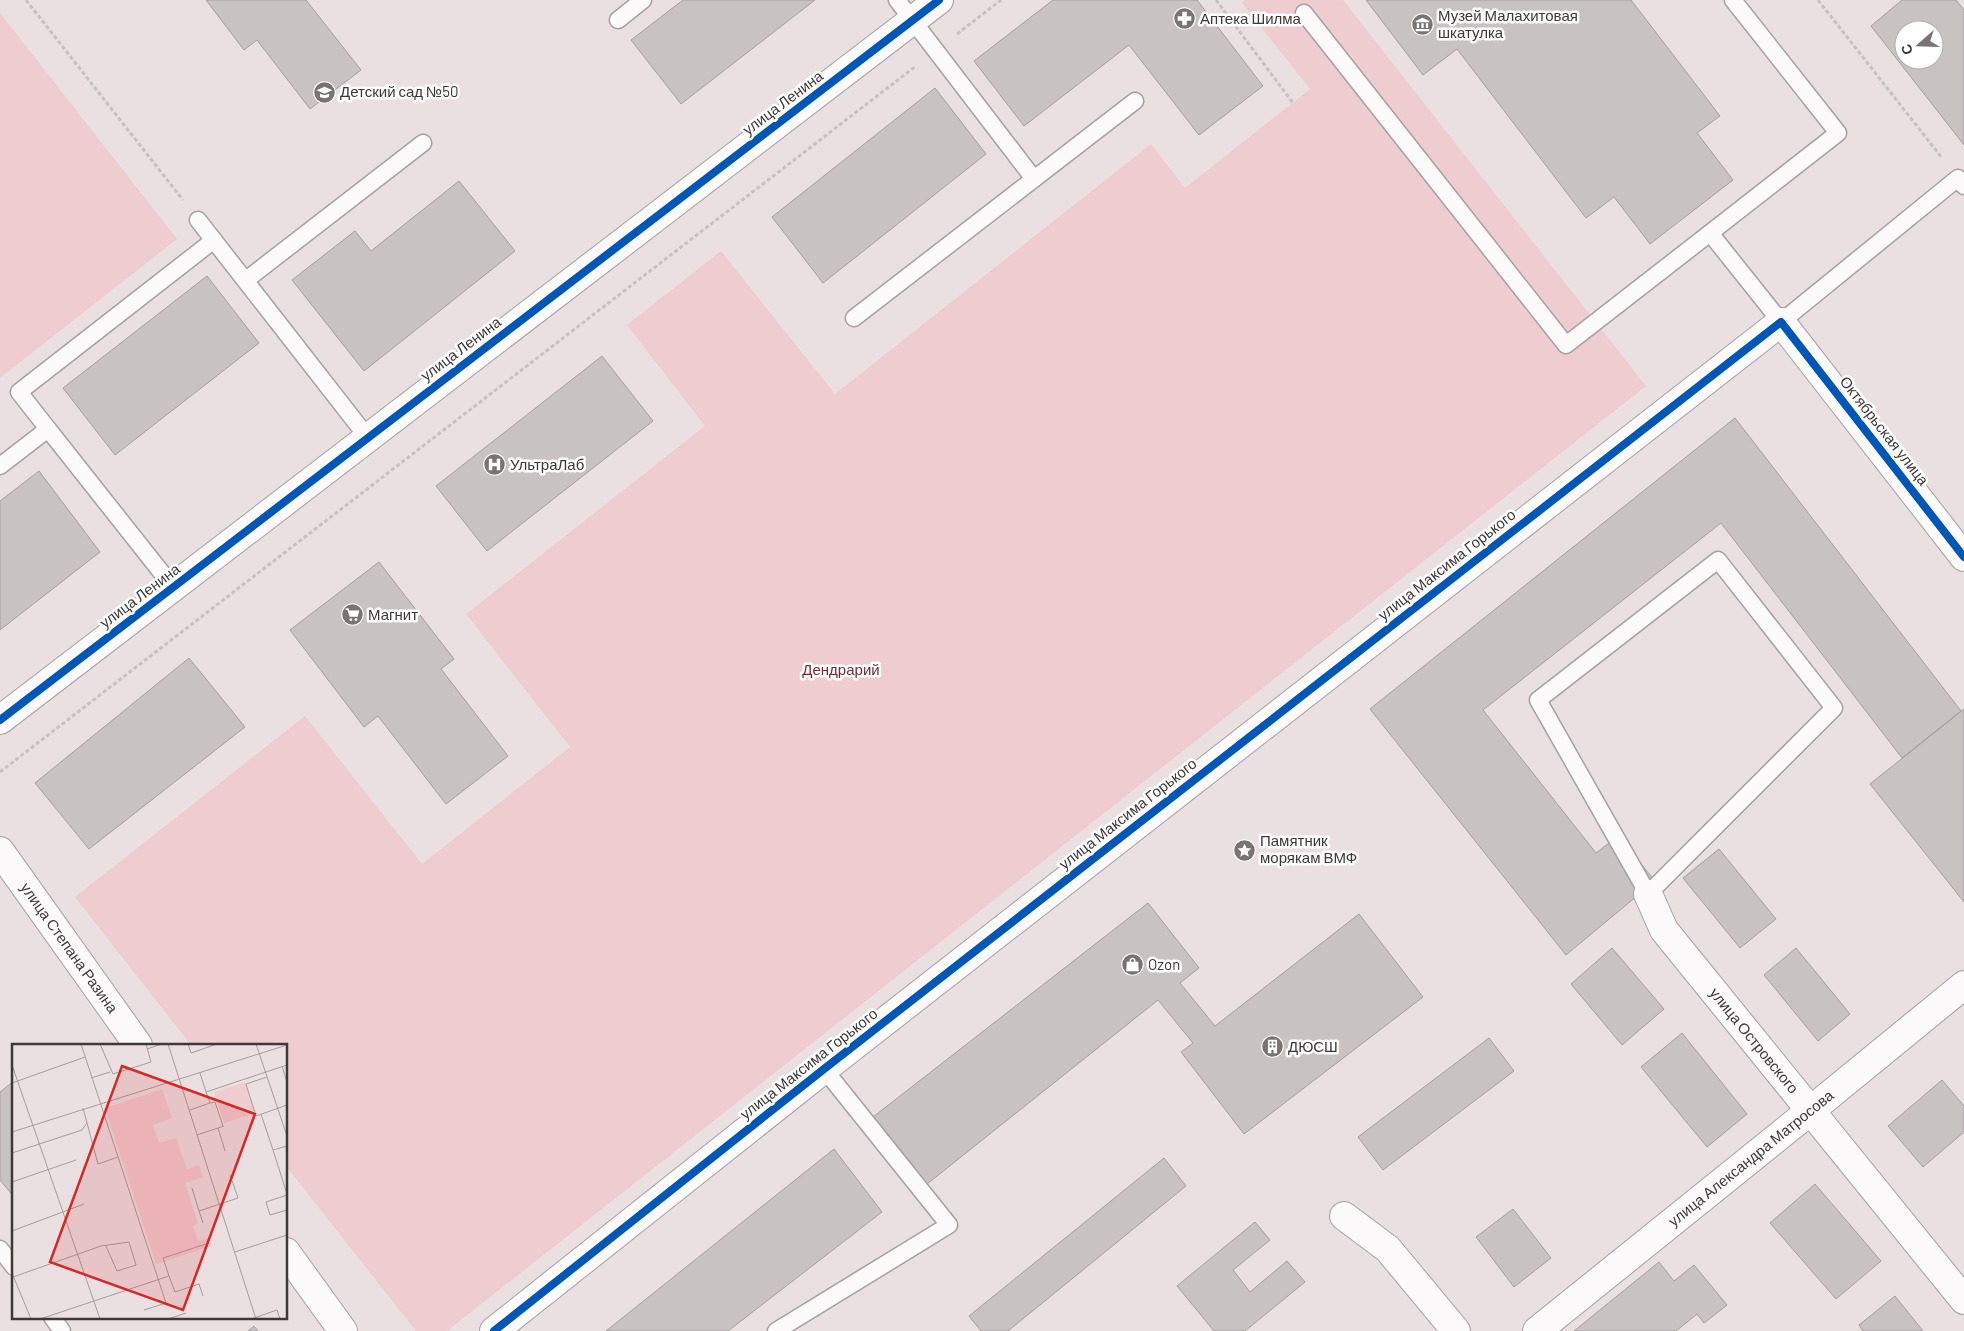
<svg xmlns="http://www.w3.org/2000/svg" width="1964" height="1331" viewBox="0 0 1964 1331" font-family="Barlow,sans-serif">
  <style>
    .green { fill: #efccd0 }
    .building { fill: #c9c2c3; stroke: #a49d9e; fill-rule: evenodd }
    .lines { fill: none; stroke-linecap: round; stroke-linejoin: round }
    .service-casing { stroke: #a7a0a1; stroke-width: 19 }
    .minor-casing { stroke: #a7a0a1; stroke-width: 30 }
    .tertiary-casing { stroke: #a7a0a1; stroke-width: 30 }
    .path { stroke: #c5c2c2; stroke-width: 3; stroke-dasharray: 4 2.5; stroke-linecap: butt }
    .service { stroke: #fcfafb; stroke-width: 16 }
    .minor { stroke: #fcfafb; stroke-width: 28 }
    .tertiary { stroke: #fcfafb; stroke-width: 28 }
    .cycleway-casing { stroke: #fff; stroke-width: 11 }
    .cycleway { stroke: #0057b8; stroke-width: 8 }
    .labels { text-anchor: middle; stroke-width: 5; stroke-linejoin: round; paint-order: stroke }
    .poi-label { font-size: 15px; fill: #3e3838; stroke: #fff; text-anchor: start }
    .street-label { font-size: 15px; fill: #3e3838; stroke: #fff }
    .park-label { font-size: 15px; fill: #712d38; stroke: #fff }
    .inset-road { fill: none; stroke: #a59d9e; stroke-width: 1 }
    .view { fill: #d62828; fill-opacity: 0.15; stroke: #d62828; stroke-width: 2.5 }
    .inset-edge { fill: none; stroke: #3e3838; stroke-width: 2.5 }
  </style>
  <rect width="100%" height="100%" fill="#eae0e2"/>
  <g class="green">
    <path d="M1245 0H1343L1646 386 447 1331H416L286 1166V1045H191L75 897 305 716 422 864 570 747 466 614 705 426 627 325 721 251 835 394 1151 144 1185 188 1310 89 1242 3Z"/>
    <path d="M0 13 177 239 0 378Z"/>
  </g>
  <g class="building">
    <path d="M206 0H306L361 70 310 109 257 40 244 50Z"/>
    <path d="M683 0H815L681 104 631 40Z"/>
    <path d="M1053 0H1197L1263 86 1199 135 1129 45 1024 126 974 61Z"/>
    <path d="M1366 0H1631L1720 116 1697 133 1733 180 1650 244 1614 197 1586 218 1457 49 1423 75Z"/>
    <path d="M1902 0H1956L1964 10V145L1871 26ZM1904 30H1934V60H1904Z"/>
    <path d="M935 88 986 154 823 283 772 217Z"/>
    <path d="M459 181 515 251 364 371 292 280 355 231 371 251Z"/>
    <path d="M207 276 259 343 115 455 63 388Z"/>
    <path d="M602 356 653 421 487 551 436 486Z"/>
    <path d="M1735 418 1961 711 1902 758 1721 523 1483 710 1596 853 1618 836 1655 881 1566 955 1370 709Z"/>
    <path d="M39 471 100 552 0 630V501Z"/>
    <path d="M379 562 454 659 441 669 508 756 446 804 378 716 364 727 290 630Z"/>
    <path d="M189 658 245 727 89 849 35 783Z"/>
    <path d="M1964 709V902L1870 784Z"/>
    <path d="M1719 849 1776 919 1740 948 1683 878Z"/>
    <path d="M1148 903 1199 968 1180 983 1215 1026 1359 914 1423 997 1244 1134 1181 1052 1193 1043 1158 1000 917 1192 864 1124Z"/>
    <path d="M1612 948 1664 1009 1622 1045 1571 984Z"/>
    <path d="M1796 948 1850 1014 1818 1041 1764 975Z"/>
    <path d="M1682 1033 1747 1114 1707 1147 1641 1067Z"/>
    <path d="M1489 1038 1514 1071 1383 1170 1358 1137Z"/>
    <path d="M1942 1080 1964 1106V1132L1923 1167 1888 1126Z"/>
    <path d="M14 1081V1197L0 1180V1092Z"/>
    <path d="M834 1149 882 1212 728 1331H606Z"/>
    <path d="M1164 1158 1186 1186 1008 1331H981L969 1316Z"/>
    <path d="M1815 1184 1881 1261 1836 1299 1770 1223Z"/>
    <path d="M1513 1209 1551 1258 1514 1287 1476 1237Z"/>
    <path d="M1255 1222 1270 1240 1233 1270 1250 1292 1287 1261 1305 1282 1245 1331H1214L1177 1286Z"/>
    <path d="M1659 1262 1674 1281 1694 1265 1727 1305 1704 1323 1697 1314 1676 1331H1574Z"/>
    <path d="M1895 1296 1923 1331H1863L1859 1325Z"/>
    <path d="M254 1326 258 1331H248Z"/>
  </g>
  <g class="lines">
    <defs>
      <g id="service">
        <path d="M897 0 1034 179 1135 101"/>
        <path d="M1733 0 1838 133 1710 233 1781 322 1958 178 1964 186"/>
        <path d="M1304 13 1566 345 1710 233"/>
        <path d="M618 20 643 0"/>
        <path d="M198 220 368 438"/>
        <path d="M246 280 423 143"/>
        <path d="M854 318 1034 179"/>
        <path d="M48 429 19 392 214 240"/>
        <path d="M0 466 48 429 173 587"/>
        <path d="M1718 560 1834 708 1648 894 1538 700Z"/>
        <path d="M0 1249 14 1267"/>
        <path d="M52 1317 62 1331"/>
        <path d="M776 1331 949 1225 824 1069"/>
      </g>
      <g id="minor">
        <path id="s1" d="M0 851 138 1045"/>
        <path id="s2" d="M1648 894 1664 930 1964 1300"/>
        <path d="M1344 1216 1388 1249 1456 1331"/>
        <path d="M286 1252 343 1331"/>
        <path d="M494 1331 824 1069 1781 322"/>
        <path id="s3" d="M1537 1331 1810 1111 1964 985"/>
      </g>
      <g id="tertiary">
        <path d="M1781 322 1964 557"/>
        <path d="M0 720 939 0"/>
      </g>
    </defs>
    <use href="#service" class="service-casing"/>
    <use href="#minor" class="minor-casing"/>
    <use href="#tertiary" class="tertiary-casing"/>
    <g class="path">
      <path d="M26 0 183 200"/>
      <path d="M1216 0 1293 103"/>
      <path d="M1818 0 1942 158"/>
      <path d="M957 34 1001 0"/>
      <path d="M0 772 916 66"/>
    </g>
    <use href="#service" class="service"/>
    <use href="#minor" class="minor"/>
    <use href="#tertiary" class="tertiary"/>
    <defs>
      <g id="cycleway">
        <path d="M0 720 939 0"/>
        <path d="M494 1331 824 1069 1781 322 1964 557"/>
      </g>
    </defs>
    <use href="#cycleway" class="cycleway-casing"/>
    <use href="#cycleway" class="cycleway"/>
  </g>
  <defs>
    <symbol id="pharmacy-disc" viewBox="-11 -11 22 22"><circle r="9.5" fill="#7a7374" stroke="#fff"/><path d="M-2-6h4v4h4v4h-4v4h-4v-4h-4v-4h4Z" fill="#fff"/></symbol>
    <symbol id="museum-disc" viewBox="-11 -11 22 22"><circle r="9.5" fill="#7a7374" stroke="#fff"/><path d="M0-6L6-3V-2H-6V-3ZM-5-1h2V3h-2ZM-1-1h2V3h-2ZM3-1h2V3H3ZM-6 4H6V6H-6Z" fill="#fff"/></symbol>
    <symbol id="school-disc" viewBox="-11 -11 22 22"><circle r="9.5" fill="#7a7374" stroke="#fff"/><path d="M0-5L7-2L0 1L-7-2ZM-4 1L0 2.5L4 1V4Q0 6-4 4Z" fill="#fff"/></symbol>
    <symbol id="hospital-disc" viewBox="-11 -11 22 22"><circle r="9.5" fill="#7a7374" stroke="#fff"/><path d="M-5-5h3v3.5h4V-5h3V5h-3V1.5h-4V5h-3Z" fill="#fff"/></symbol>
    <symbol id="supermarket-disc" viewBox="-11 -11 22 22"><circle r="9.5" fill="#7a7374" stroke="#fff"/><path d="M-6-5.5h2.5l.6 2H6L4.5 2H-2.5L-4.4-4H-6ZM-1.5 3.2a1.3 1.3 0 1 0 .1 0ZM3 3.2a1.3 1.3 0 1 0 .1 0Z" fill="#fff"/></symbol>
    <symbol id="sight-disc" viewBox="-11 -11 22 22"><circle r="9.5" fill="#7a7374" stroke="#fff"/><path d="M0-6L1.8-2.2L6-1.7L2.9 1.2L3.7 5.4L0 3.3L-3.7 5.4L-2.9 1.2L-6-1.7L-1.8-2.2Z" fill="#fff"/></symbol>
    <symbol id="shop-disc" viewBox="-11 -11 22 22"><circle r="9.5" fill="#7a7374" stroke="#fff"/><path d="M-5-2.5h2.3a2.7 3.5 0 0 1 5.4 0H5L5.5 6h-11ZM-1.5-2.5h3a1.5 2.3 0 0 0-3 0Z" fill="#fff"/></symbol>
    <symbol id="building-disc" viewBox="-11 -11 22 22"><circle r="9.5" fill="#7a7374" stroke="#fff"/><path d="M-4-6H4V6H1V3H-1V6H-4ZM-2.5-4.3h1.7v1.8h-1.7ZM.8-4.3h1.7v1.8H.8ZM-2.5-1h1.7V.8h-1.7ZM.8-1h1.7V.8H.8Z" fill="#fff"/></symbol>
  </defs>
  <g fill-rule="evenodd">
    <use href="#pharmacy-disc" x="1172" y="6" width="25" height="25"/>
    <use href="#museum-disc" x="1410" y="12" width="25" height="25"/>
    <use href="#school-disc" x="312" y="80" width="25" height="25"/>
    <use href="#hospital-disc" x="482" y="452" width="25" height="25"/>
    <use href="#supermarket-disc" x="340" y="602" width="25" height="25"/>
    <use href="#sight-disc" x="1232" y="838" width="25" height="25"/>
    <use href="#shop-disc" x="1120" y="952" width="25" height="25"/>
    <use href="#building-disc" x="1260" y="1034" width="25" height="25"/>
  </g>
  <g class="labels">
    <g class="poi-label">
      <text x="1438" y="21">Музей Малахитовая<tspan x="1438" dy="17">шкатулка</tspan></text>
      <text x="1200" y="24">Аптека Шилма</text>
      <text x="340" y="97">Детский сад №50</text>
      <text x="510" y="470">УльтраЛаб</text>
      <text x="368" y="620">Магнит</text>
      <text x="1260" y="846">Памятник<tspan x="1260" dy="17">морякам ВМФ</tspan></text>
      <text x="1148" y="970">Ozon</text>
      <text x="1288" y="1052">ДЮСШ</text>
    </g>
    <g class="street-label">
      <text transform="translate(783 103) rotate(-37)" y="5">улица Ленина</text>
      <text transform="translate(461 349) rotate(-37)" y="5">улица Ленина</text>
      <text transform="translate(1884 431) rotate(52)" y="5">Октябрьская улица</text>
      <text transform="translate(1447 565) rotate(-38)" y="5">улица Максима Горького</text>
      <text transform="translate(140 596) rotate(-37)" y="5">улица Ленина</text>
      <text transform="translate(1128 814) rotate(-38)" y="5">улица Максима Горького</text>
      <text dy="5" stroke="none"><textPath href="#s1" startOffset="119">улица Степана Разина</textPath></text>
      <text dy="5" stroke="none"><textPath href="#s2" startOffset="182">улица Островского</textPath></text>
      <text transform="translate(809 1064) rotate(-38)" y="5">улица Максима Горького</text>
      <text dy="5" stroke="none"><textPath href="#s3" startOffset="275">улица Александра Матросова</textPath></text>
    </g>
    <g class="park-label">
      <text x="841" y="675">Дендрарий</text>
    </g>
  </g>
  <g transform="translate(12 1044)">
    <rect width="275" height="275" fill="#eae0e2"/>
    <path d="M233 38 243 69 212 79 202 48ZM150 45 160 74 141 81 147 99 164 94 175 125 187 121 191 133 173 139 186 179 181 182 186 197 197 194 200 202 144 220 93 64Z" fill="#efccd0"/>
    <path class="inset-road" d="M69 0 154 259 132 266M88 0 101 30 139 18 134 0M156 0 244 275M176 0 179 9 205 0M244 0 275 92M135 5 150 0M0 21 88 275M270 22 275 38M188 29 194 48M255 33 234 40 244 72 275 61M79 34 98 28M0 39 73 13M198 59 203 58 211 82M71 64 86 120 106 113M178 66 198 59 194 48 275 21M249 70 261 106 275 102M206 84 213 107M0 88 275 1M185 91 212 82M261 106 275 150M0 109 70 86 75 79M0 138 64 116M180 144 187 167M275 151 254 158 258 171 275 166M191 179 187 167 226 154 218 131M0 187 72 160M223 208 275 191M0 229 19 275M157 232 151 214 194 200M1 233 89 202 117 198 124 221 105 227 94 202M28 275 157 232 163 248 187 240 191 252M156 275 174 269M239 275 265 266 268 275"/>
    <path class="view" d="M110 22 243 70 171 266 38 218Z"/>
    <rect width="275" height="275" class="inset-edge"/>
  </g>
  <g transform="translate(1919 45) rotate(250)"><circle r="24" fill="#ffffff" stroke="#b2afaf"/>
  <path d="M0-4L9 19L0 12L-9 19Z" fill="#7a7374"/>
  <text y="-8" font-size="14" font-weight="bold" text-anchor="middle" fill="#3e3838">С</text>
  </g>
</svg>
